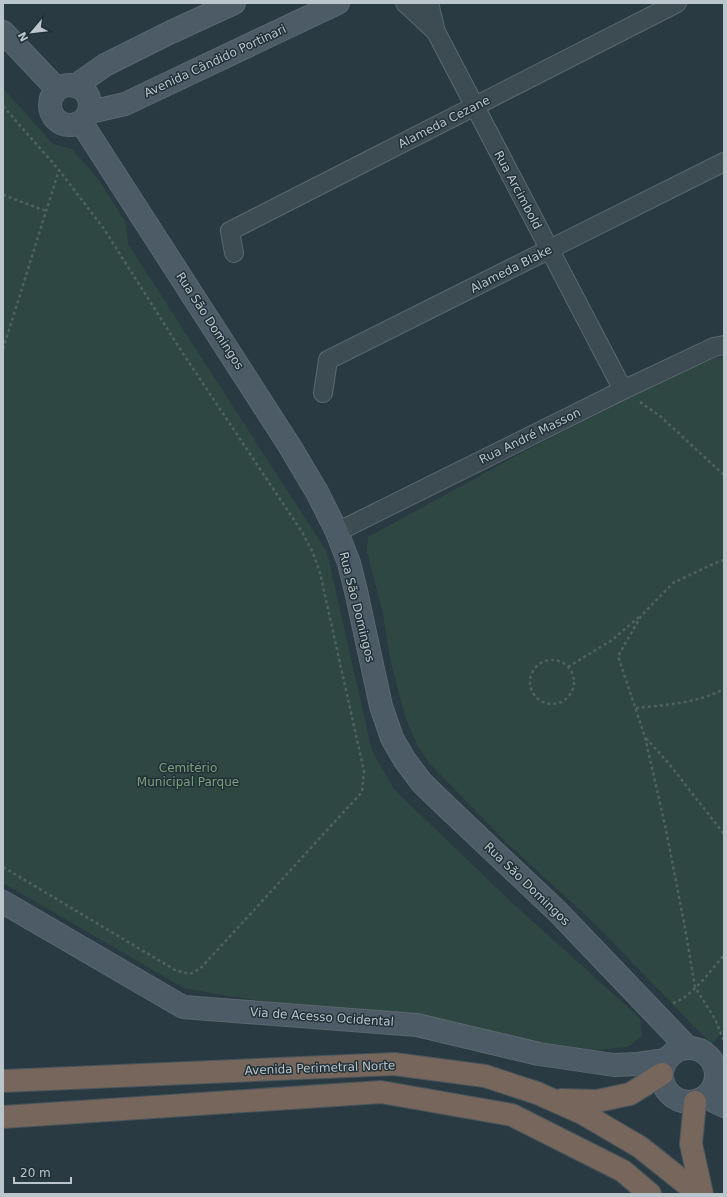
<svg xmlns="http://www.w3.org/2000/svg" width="727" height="1197" viewBox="0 0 727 1197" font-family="'DejaVu Sans',sans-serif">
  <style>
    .green { fill: #2e4742 }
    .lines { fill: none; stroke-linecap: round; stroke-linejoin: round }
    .street-casing { stroke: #5c686f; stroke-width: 20 }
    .secondary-casing { stroke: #5c686f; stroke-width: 24 }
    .highway-casing { stroke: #48555c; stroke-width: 24 }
    .path { stroke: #4e6360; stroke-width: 2.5; stroke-dasharray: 3 3; stroke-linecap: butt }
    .street { stroke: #3d4b52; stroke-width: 18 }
    .secondary { stroke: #4c5b65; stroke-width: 22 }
    .highway { stroke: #77665b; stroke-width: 22 }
    .labels { text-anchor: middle; stroke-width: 3; stroke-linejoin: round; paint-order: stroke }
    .street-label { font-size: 12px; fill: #bbc5cc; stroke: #223037 }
    .park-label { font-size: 12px; fill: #7ba07b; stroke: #223037 }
  </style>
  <rect width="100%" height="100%" fill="#293a42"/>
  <g class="green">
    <path d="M3 88 53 144 72 149 99 180 126 223 128 244 327 552 372 751 394 789 508 899 640 1018 642 1036 628 1047 597 1050 557 1047 216 994 184 988 3 883Z"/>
    <path d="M724 357V1031L711 1044 592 921 509 845 430 764 417 745 405 717 390 659 383 614 367 552 368 537 525 451 600 413 647 387 716 358Z"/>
  </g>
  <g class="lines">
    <defs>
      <g id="street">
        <path d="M405 3 436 32"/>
        <path d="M429 3 436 32 623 390"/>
        <path d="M234 253 230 231 677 3"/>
        <path d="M323 393 328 360 724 162"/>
        <path d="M337 532 623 390 714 347 724 345"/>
      </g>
      <g id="secondary">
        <path d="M3 32 57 89"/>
        <circle cx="70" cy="105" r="20"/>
        <path d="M75 86 105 65 171 32 234 3"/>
        <path d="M90 112 125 104 338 3"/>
        <path d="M81 122 289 445 317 492 337 532 349 563 356 591 381 706 392 738 404 759 422 783 450 810 558 912 687 1047"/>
        <path d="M3 902 183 1007 417 1025 539 1054 614 1065 638 1064 666 1060"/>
        <circle cx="689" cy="1075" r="27"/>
        <path d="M705 1097 724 1106"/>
      </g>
      <g id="highway">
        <path d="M3 1081 394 1064 485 1076 537 1093 582 1113 640 1147 699 1194"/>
        <path d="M561 1100 597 1101 630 1094 662 1074"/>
        <path d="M695 1102 691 1144 702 1194"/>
        <path d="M3 1117 381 1092 512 1115 623 1171 650 1194"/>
      </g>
    </defs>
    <use href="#street" class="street-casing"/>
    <use href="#secondary" class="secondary-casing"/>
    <use href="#highway" class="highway-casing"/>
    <g class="path">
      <path d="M3 106 59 170 104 229 182 352 302 532 313 553 320 573 364 771 362 792 200 969 190 974 175 970 3 867"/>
      <path d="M3 195 46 211"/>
      <path d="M3 349 59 170"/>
      <path d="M640 402 660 416 724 475"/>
      <path d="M724 560 715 563 673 583 641 616 618 656 645 737 666 830 685 928 695 987 715 1019 724 1041"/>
      <circle cx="552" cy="682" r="22"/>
      <path d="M568 667 612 640 639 617"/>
      <path d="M636 708C665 705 698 703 724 689"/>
      <path d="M646 738 670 765 724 834"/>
      <path d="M673 1003C692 997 711 970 724 955"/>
    </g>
    <use href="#street" class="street"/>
    <use href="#secondary" class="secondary"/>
    <use href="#highway" class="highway"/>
  </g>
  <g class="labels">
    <g class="street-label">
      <text transform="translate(215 61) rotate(-25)" y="4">Avenida Cândido Portinari</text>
      <text transform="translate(444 122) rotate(-27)" y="4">Alameda Cezane</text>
      <text transform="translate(518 190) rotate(62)" y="4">Rua Arcimbold</text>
      <text transform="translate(511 269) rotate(-27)" y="4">Alameda Blake</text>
      <text transform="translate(210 321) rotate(57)" y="4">Rua São Domingos</text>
      <text transform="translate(530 436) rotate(-26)" y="4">Rua André Masson</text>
      <text transform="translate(357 607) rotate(76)" y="4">Rua São Domingos</text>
      <text transform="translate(527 884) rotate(44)" y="4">Rua São Domingos</text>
      <text transform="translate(322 1017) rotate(4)" y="4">Via de Acesso Ocidental</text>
      <text transform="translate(320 1068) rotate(-2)" y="4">Avenida Perimetral Norte</text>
    </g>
    <g class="park-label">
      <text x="188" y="772">Cemitério<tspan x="188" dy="14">Municipal Parque</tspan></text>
    </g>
  </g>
  <rect width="727" height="1197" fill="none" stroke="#bbc5cc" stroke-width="8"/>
  <g transform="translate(32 32) rotate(242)" stroke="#223037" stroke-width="3" paint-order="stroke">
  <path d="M0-3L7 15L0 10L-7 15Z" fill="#bbc5cc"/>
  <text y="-6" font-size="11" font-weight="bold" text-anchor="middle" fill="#bbc5cc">N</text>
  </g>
  <path d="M14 1177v6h57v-6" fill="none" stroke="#bbc5cc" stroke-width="2"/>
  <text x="20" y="1177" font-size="12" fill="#bbc5cc" stroke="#223037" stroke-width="3" paint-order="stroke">20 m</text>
</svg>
